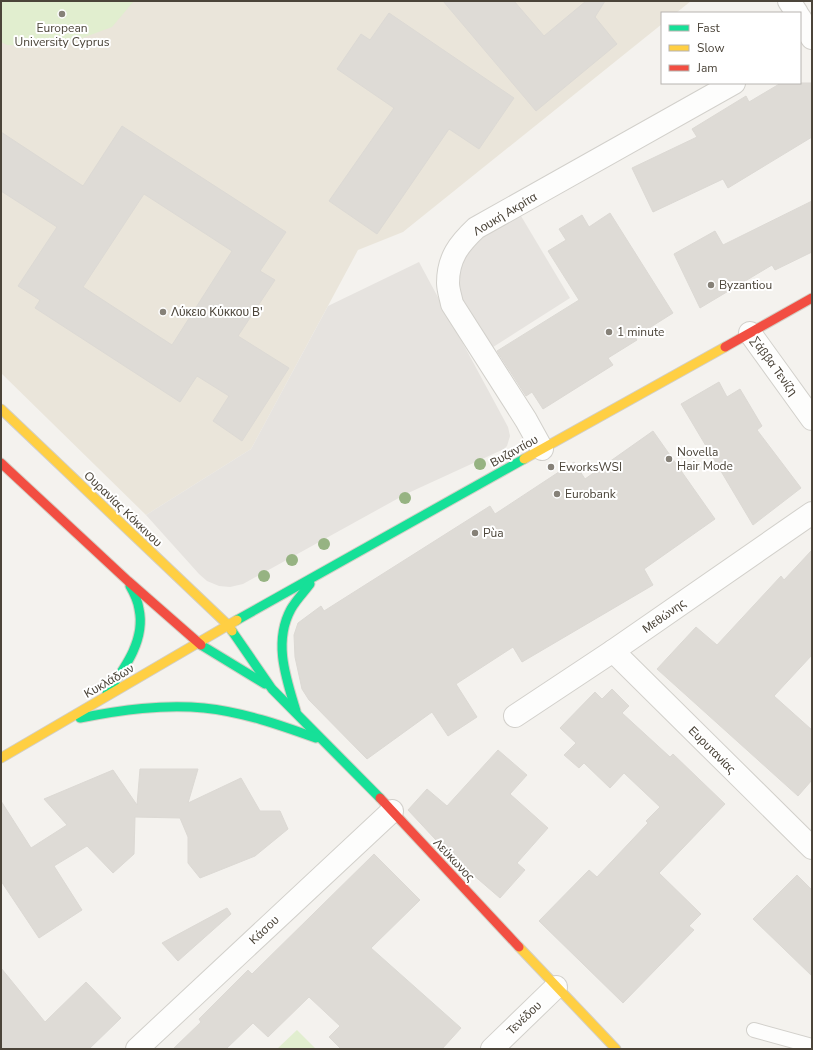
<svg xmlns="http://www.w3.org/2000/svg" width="813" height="1050" viewBox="0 0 813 1050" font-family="'Nunito Sans',sans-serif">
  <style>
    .education { fill: #eae5da }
    .green { fill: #e1eecf }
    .parking { fill: #e6e3df }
    .building { fill: #dedbd6; stroke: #dcd9d4; fill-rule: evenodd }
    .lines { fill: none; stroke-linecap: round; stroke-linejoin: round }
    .lane-casing { stroke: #d2d0cb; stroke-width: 16 }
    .street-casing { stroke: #d2d0cb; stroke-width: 24 }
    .fast-casing { stroke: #d3cfc5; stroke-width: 11 }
    .slow-casing { stroke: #d3cfc5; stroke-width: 11 }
    .jam-casing { stroke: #d3cfc5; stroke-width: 11 }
    .lane { stroke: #fdfdfc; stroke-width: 14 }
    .street { stroke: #fdfdfc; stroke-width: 22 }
    .fast { stroke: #16e098; stroke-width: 9 }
    .slow { stroke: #ffcf43; stroke-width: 9 }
    .jam { stroke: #f24e42; stroke-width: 9 }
    .tree { fill: #96b382 }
    .poi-dot { fill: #868178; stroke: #fff; stroke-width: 1.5 }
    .labels { text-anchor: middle; stroke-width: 4; stroke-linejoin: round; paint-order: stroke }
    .poi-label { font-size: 12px; fill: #4b4439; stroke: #fff; text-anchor: start }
    .street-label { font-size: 12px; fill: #4b4439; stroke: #fff }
  </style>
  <rect width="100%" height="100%" fill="#f4f2ee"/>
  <path class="education" d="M1 1H691L676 13H662V24L403 232 358 250 251 449 146 515 1 373Z"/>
  <g class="green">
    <path d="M1 1H134L112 27 58 47 7 45 1 42Z"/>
    <path d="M297 1030 316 1049H277Z"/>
  </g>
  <g class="parking">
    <path d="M521 216 570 298 490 349 459 305V264L483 234Z"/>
    <path d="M419 262 508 427 510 436 507 446 504 449 406 494 243 584 230 587 219 586 207 581 199 574 146 515 251 449 328 306Z"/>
  </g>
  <g class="building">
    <path d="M443 1H514L544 36 586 1H605L595 17 617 44 536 111Z"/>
    <path d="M389 13 514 98 479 149 449 129 377 234 329 201 394 108 337 69 361 34 370 40Z"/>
    <path d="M781 83H812V137L728 188 723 179 653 212 632 168 697 137 692 129 746 96 749 102Z"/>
    <path d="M122 126 286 232 260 271 275 280 238 336 289 368 242 441 213 421 229 396 197 376 180 402 35 308 40 300 18 286 57 227 1 191V132L83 186ZM144 194 232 251 172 345 83 287Z"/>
    <path d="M812 201V252L775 270 772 265 700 308 674 254 715 231 723 245Z"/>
    <path d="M610 213 673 313 635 337 637 340 608 358 613 365 543 409 532 392 526 396 497 351 579 300 548 251 566 240 559 229 582 215 589 227Z"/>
    <path d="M719 382 727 397 740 389 762 426 757 430 801 488 753 525 681 404Z"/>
    <path d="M653 431 715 519 644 569 653 585 522 662 513 647 456 684 477 717 448 736 432 712 367 759 309 700 302 689 295 657 294 635 298 623 321 606 324 611 490 506 495 514 574 462 585 479Z"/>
    <path d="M812 550V655L774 696 812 730V780L798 796 657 669 696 627 717 645 781 576 784 580Z"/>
    <path d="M612 689 629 706 622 713 670 757 673 754 725 804 659 873 701 914 689 926 694 930 623 1003 539 921 589 870 597 877 648 823 646 821 660 807 624 773 610 788 584 763 579 768 564 755 576 743 560 728 595 692 602 699Z"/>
    <path d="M498 750 527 775 510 794 548 828 517 863 525 870 500 898 449 854 408 810 427 789 447 806Z"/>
    <path d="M140 769H198L188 803 241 778 260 811H280L288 829 255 856 200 878 188 863V837L180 818 135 817 134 854 113 873 87 846 54 866 82 910 39 938 1 881V801L31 848 67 825 44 799 113 770 137 805Z"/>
    <path d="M374 854 420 900 371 948 461 1028 442 1049H341L329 1037 340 1026 309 997 268 1037 253 1023 226 1049H173L201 1022 199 1019 248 970 252 974Z"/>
    <path d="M797 875 812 890V976L753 919Z"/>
    <path d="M227 908 231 914 178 961 162 943Z"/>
    <path d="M1 968 45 1022 86 982 121 1018 89 1049H1Z"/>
  </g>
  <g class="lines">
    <defs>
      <path id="lane" d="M754 1030 812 1046"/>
      <g id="street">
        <path d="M789 1 797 13"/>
        <path d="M800 18 812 38"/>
        <path d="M750 333 812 419"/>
        <path d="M542 449 526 420 452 304C451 298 448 290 448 283 448 258 459 244 476 228L734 83"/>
        <path d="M613 651 812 848"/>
        <path d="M515 716 613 651 812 513"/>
        <path d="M137 1049 392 811"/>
        <path d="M492 1049 556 987"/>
      </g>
      <g id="fast">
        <path d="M237 620 524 459"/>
        <path d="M232 631 272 689 380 798"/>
        <path d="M201 645 265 684"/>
        <path d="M107 693C124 669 146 640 139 609 138 601 134 593 130 586"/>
        <path d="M296 711C286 678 273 642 291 609 296 600 304 592 310 584"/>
        <path d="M80 718C121 710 163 704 204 708 243 712 280 725 316 738"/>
      </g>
      <g id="slow">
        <path d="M1 409 228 625 232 631"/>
        <path d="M524 459 725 347"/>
        <path d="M1 758 237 620"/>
        <path d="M519 947 616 1049"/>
      </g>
      <g id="jam">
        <path d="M725 347 812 298"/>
        <path d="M1 463 128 581 201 645"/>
        <path d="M380 798 519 947"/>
      </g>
    </defs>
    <use href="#lane" class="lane-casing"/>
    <use href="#street" class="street-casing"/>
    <use href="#fast" class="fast-casing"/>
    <use href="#slow" class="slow-casing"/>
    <use href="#jam" class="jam-casing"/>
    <use href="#lane" class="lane"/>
    <use href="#street" class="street"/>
    <use href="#fast" class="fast"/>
    <use href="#slow" class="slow"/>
    <use href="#jam" class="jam"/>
  </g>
  <g class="tree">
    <circle cx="480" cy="464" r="6"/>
    <circle cx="405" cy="498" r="6"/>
    <circle cx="324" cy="544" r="6"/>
    <circle cx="292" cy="560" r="6"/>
    <circle cx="264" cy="576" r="6"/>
  </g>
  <g class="poi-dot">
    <circle cx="62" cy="14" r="4"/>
    <circle cx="711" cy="285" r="4"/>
    <circle cx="163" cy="312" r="4"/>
    <circle cx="609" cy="332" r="4"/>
    <circle cx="669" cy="459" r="4"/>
    <circle cx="551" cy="467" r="4"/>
    <circle cx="557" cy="494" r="4"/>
    <circle cx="475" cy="533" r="4"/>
  </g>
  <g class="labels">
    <g class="poi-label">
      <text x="62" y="32" text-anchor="middle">European<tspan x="62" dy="14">University Cyprus</tspan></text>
      <text x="719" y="289">Byzantiou</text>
      <text x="171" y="316">Λύκειο Κύκκου Β'</text>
      <text x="617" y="336">1 minute</text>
      <text x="677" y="456">Novella<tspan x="677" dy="14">Hair Mode</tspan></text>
      <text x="559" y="471">EworksWSI</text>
      <text x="565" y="498">Eurobank</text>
      <text x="483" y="537">Pùa</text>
    </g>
    <g class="street-label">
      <text transform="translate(505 214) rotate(-31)" y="4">Λουκή Ακρίτα</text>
      <text transform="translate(774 366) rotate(54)" y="4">Σάββα Τενίζη</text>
      <text transform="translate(514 451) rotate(-29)" y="4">Βυζαντίου</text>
      <text transform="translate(123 509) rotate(44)" y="4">Ουρανίας Κόκκινου</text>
      <text transform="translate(664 616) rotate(-35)" y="4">Μεθώνης</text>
      <text transform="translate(109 681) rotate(-30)" y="4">Κυκλάδων</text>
      <text transform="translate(712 750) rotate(45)" y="4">Ευρυτανίας</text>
      <text transform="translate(454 860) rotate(47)" y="4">Λεύκωνος</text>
      <text transform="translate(264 930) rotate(-43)" y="4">Κάσου</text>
      <text transform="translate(524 1018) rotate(-44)" y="4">Τενέδου</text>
    </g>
  </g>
  <rect width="813" height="1050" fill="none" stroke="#4b4439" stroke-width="4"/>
  <rect x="661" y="12" width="140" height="72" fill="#ffffff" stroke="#b7b4b0"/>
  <rect x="669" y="25" width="20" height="6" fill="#16e098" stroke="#b7b4b0"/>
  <text x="697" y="32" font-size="12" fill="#4b4439">Fast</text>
  <rect x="669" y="45" width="20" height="6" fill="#ffcf43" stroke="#b7b4b0"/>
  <text x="697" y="52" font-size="12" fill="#4b4439">Slow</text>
  <rect x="669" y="65" width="20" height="6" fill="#f24e42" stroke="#b7b4b0"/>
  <text x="697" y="72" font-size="12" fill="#4b4439">Jam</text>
</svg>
